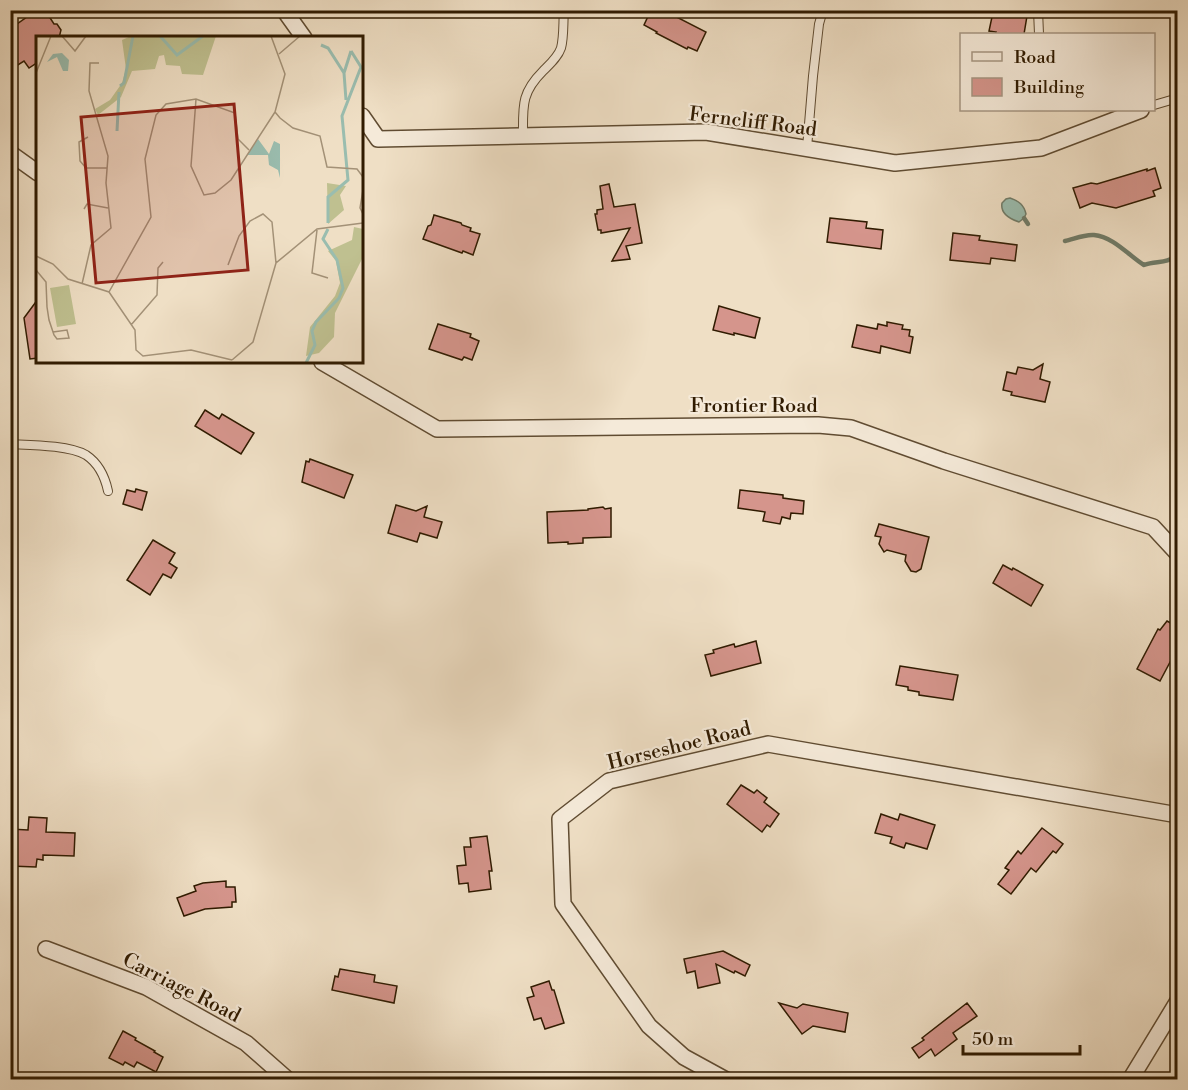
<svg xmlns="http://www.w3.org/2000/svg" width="1188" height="1090" viewBox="0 0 1188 1090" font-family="'Libre Bodoni',serif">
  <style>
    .water { fill: #9abdaf; stroke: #707c69; stroke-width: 1.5 }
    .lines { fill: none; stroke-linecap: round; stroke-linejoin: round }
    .stream { stroke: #707c69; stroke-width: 4.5 }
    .building { fill: #d5958c; stroke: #301b01; stroke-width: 1.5 }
    .lane-casing { stroke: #604c32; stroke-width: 10 }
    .street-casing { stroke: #604c32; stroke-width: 18 }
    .lane { stroke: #f5ead9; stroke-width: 8 }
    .street { stroke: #f5ead9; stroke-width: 15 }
    .labels { text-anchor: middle; stroke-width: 4.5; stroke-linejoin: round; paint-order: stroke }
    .street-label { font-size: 20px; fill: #301b01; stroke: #f5ead9 }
    .inset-river { fill: none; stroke: #9abdaf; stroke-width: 3 }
    .inset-road { fill: none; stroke: #a39177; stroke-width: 1.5 }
    .view { fill: #8f2418; fill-opacity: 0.15; stroke: #8f2418; stroke-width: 3 }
    .inset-edge { fill: none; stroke: #301b01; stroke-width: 3 }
  </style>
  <rect width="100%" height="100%" fill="#efdfc5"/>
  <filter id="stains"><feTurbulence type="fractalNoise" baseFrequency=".00333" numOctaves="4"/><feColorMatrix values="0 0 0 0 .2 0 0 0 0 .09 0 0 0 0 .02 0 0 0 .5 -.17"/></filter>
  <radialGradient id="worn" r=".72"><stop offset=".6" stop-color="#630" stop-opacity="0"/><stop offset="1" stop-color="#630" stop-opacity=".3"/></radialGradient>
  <path class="water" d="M1010 198C1019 201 1024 205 1026 214L1024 218 1019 222C1010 219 1000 214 1002 203L1006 199Z"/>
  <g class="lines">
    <g class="stream">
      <path d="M1024 218 1028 224"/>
      <path d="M1065 241C1074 239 1085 234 1094 235 1114 237 1129 256 1144 265 1157 260 1166 265 1178 254"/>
    </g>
  </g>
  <g class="building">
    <path d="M37 10H45L54 24H57L61 30 59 38H38V62L29 68 24 61 10 70V29Z"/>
    <path d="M651 10H663L706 32 697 51 688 47 687 49 656 33 657 32 644 25Z"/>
    <path d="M1005 10H1028L1024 34H995L996 32 989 31 993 12 1004 14Z"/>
    <path d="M1155 168 1161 188 1153 191 1155 196 1116 208 1092 203 1080 208 1073 188 1091 183 1097 184 1147 169V171Z"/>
    <path d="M609 184 614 207 635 204 642 243 626 246 630 259 612 261 630 228 601 233V230H598L595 214H597V210L603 209 600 186Z"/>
    <path d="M434 215 461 223 462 225 471 228 470 231 480 234 473 255 463 251 462 253 423 239 428 226 431 225Z"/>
    <path d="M830 218 867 222 866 228 883 230 881 249 827 242Z"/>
    <path d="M953 233 980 236 979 240 1017 245 1015 261 991 258 990 264 950 260Z"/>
    <path d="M38 299V358L30 359 24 318Z"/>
    <path d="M719 306 760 318 755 338 734 333V335L713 330Z"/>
    <path d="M887 322 903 325 902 329 910 330 909 336 913 337 910 353 881 346 880 353 852 347 857 325 877 329 878 324 887 326Z"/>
    <path d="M438 324 471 334 470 337 479 341 472 360 464 357 462 360 429 349Z"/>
    <path d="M1043 364 1040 379 1050 382 1045 402 1011 395 1012 392 1003 390 1007 372 1016 374 1018 367 1033 370Z"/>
    <path d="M205 410 219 419 222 414 254 433 241 454 195 426Z"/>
    <path d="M310 459 353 475 344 498 302 482 306 461 309 462Z"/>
    <path d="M136 489 147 492 142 510 123 504 127 490 135 492Z"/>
    <path d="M740 490 783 495V498L804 501 803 514 791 513 790 519 782 517 780 524 763 521 765 512 738 508Z"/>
    <path d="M396 505 416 511 427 506 424 517 442 522 437 538 420 533 417 542 388 533Z"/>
    <path d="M603 507 605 509 611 508V537L583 538V543L568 544V542L548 543 547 512 588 510V509Z"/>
    <path d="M879 524 929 537 921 569 916 572 911 571 905 561 906 555 887 550 884 552 879 544 881 537 875 536Z"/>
    <path d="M153 540 175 553 169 563 177 568 171 578 163 574 150 595 127 580Z"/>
    <path d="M1003 565 1012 570 1013 568 1043 585 1031 606 993 583Z"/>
    <path d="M1167 621 1178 627V647L1160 681 1137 669 1158 629 1160 630Z"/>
    <path d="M756 641 761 663 711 676 705 655 714 653 713 650 734 644 735 647Z"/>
    <path d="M900 666 958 675 953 700 919 695V692L908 690V687L896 685Z"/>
    <path d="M741 785 754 793 757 790 767 798 764 802 779 814 770 827 767 825 762 832 727 804Z"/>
    <path d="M881 814 898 820 900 814 935 825 927 849 906 843 904 848 890 843 892 837 875 833Z"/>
    <path d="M29 817 47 818 46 832 75 833 74 856 43 855V860L37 859 36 867 10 866V829L28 830Z"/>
    <path d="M1042 828 1063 844 1056 853 1053 851 1036 872 1031 868 1011 894 998 884 1009 870 1005 868 1018 851 1021 854Z"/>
    <path d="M487 836 492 871H489L491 889 469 892 468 883 459 884 457 866 466 865 464 847H471L470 838Z"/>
    <path d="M226 881V887H235L236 902H232V907L205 909 184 916 177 898 196 891 194 886 203 883Z"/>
    <path d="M723 951 750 965 745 976 735 971 734 973 716 964 720 983 698 988 695 971 687 973 684 959Z"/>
    <path d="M340 969 375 975 374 982 397 986 394 1003 332 990 335 976 338 977Z"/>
    <path d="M549 981 552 990H554L564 1023 545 1029 541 1018 534 1020 527 998 534 996 531 987Z"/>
    <path d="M779 1003 797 1008 803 1004 848 1013 845 1032 813 1026 802 1034Z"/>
    <path d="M967 1003 977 1016 953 1033 957 1039 935 1056 931 1049 919 1058 912 1048 924 1040 922 1038Z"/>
    <path d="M123 1031 136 1038 135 1040 155 1051 154 1052 163 1057 156 1072 137 1062 134 1067 125 1062 123 1065 109 1058Z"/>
  </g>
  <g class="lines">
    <defs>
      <g id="lane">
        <path d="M1038 10 1039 34"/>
        <path d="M1154 105 1178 98"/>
        <path d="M523 135C523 106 521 93 543 71 550 64 558 57 561 48 564 37 563 23 564 10"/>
        <path d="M807 148 813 76 819 24 823 10"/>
        <path d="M10 444C30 445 69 445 86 455 98 463 105 477 108 491"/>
      </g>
      <g id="street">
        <path d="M284 10 304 38"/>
        <path d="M362 116 378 139 706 132 895 163 1041 148 1141 110"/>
        <path d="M10 153 38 173"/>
        <path d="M322 362 437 429 818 425 851 428 944 461 1153 527 1178 554"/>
        <path d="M46 949 146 987 246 1043 288 1080"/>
        <path d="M726 1080 684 1057 649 1026 563 904 560 819 609 781 768 744 1178 815"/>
        <path d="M1130 1080 1178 1001"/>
      </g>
    </defs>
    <use href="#lane" class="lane-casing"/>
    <use href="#street" class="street-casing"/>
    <use href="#lane" class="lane"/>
    <use href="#street" class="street"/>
  </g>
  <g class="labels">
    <g class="street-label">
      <text transform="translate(753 121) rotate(7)" y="7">Ferncliff Road</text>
      <text x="754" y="412">Frontier Road</text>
      <text transform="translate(679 745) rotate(-14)" y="7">Horseshoe Road</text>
      <text transform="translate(182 987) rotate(27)" y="7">Carriage Road</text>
    </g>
  </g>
  <g transform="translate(36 36)">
    <rect width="327" height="327" fill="#efdfc5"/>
    <path d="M95 0H180L167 39 146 38 144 30 130 29 128 19 123 20 119 33 96 35 85 61 62 79 59 73 74 64 86 47 90 33 86 4ZM291 147 310 150 304 159 308 174 292 188ZM318 191 327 193V221L299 277 298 301 283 317 270 320 274 291 299 260 304 247 300 225 292 215 316 204ZM33 249 40 288 21 291 14 252Z" fill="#bfc090"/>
    <path d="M26 17 33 24 32 35H27L21 21 11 26 17 18ZM222 103 233 118 238 105 244 108V142L242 134 233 129 232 119H211Z" fill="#9abdaf"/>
    <path class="inset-river" d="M124 0 141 19 167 0M285 9 292 12 308 37M84 50 88 47 97 0M310 64 308 37 315 15M81 95 83 56M292 187V161L312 144 306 80 325 31 315 15M270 327 279 309 276 295 280 286 303 262 307 252 301 224 287 203 292 193"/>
    <path class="inset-road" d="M26 0 39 15 50 0M235 0 249 38 239 76 244 82 257 92 284 100 291 131 321 133 327 141M243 18 264 0M0 37 15 0M160 63 155 130 168 159 179 157 195 144 239 76M52 101 43 106 44 125 50 132H71M327 154 324 172 327 178M48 173 51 168 72 172M281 194 276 237 292 242M0 220 17 228 32 243 73 256 99 294 100 314 107 320 155 314 196 324M192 229 203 200 214 185 227 178 236 186 240 227M0 234 10 246 11 271 13 284 18 299 21 303 33 302 31 294 17 296M46 248 55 209 75 192 70 147 72 120 53 55 54 27H63M73 256 115 181 109 123 120 79 130 68 160 63 199 77 202 103 213 114M95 289 121 259 122 232 127 226M196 324 217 306 240 227 281 193 327 187"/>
    <path class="view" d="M198 68 212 234 60 247 45 81Z"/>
    <rect width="327" height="327" class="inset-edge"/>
  </g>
  <rect width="1188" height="1090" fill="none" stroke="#efdfc5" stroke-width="36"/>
  <rect x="12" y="12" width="1164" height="1066" fill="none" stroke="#301b01" stroke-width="3"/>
  <rect x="18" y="18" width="1152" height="1054" fill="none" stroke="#301b01" stroke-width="1.5"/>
  <rect x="960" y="33" width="195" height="78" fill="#f5ead9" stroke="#a69783" stroke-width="1.5"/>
  <rect x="972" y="52" width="30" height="9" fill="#f5ead9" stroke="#a69783" stroke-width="1.5"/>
  <text x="1014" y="63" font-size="18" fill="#301b01">Road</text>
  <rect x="972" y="78" width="30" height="18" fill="#d5958c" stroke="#a69783" stroke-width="1.5"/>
  <text x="1014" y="93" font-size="18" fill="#301b01">Building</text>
  <path d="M963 1045v9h117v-9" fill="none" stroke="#301b01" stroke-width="3"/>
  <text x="972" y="1045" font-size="18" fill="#301b01" stroke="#f5ead9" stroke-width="4.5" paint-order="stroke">50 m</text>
  <rect width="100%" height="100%" filter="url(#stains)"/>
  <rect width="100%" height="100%" fill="url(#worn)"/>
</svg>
